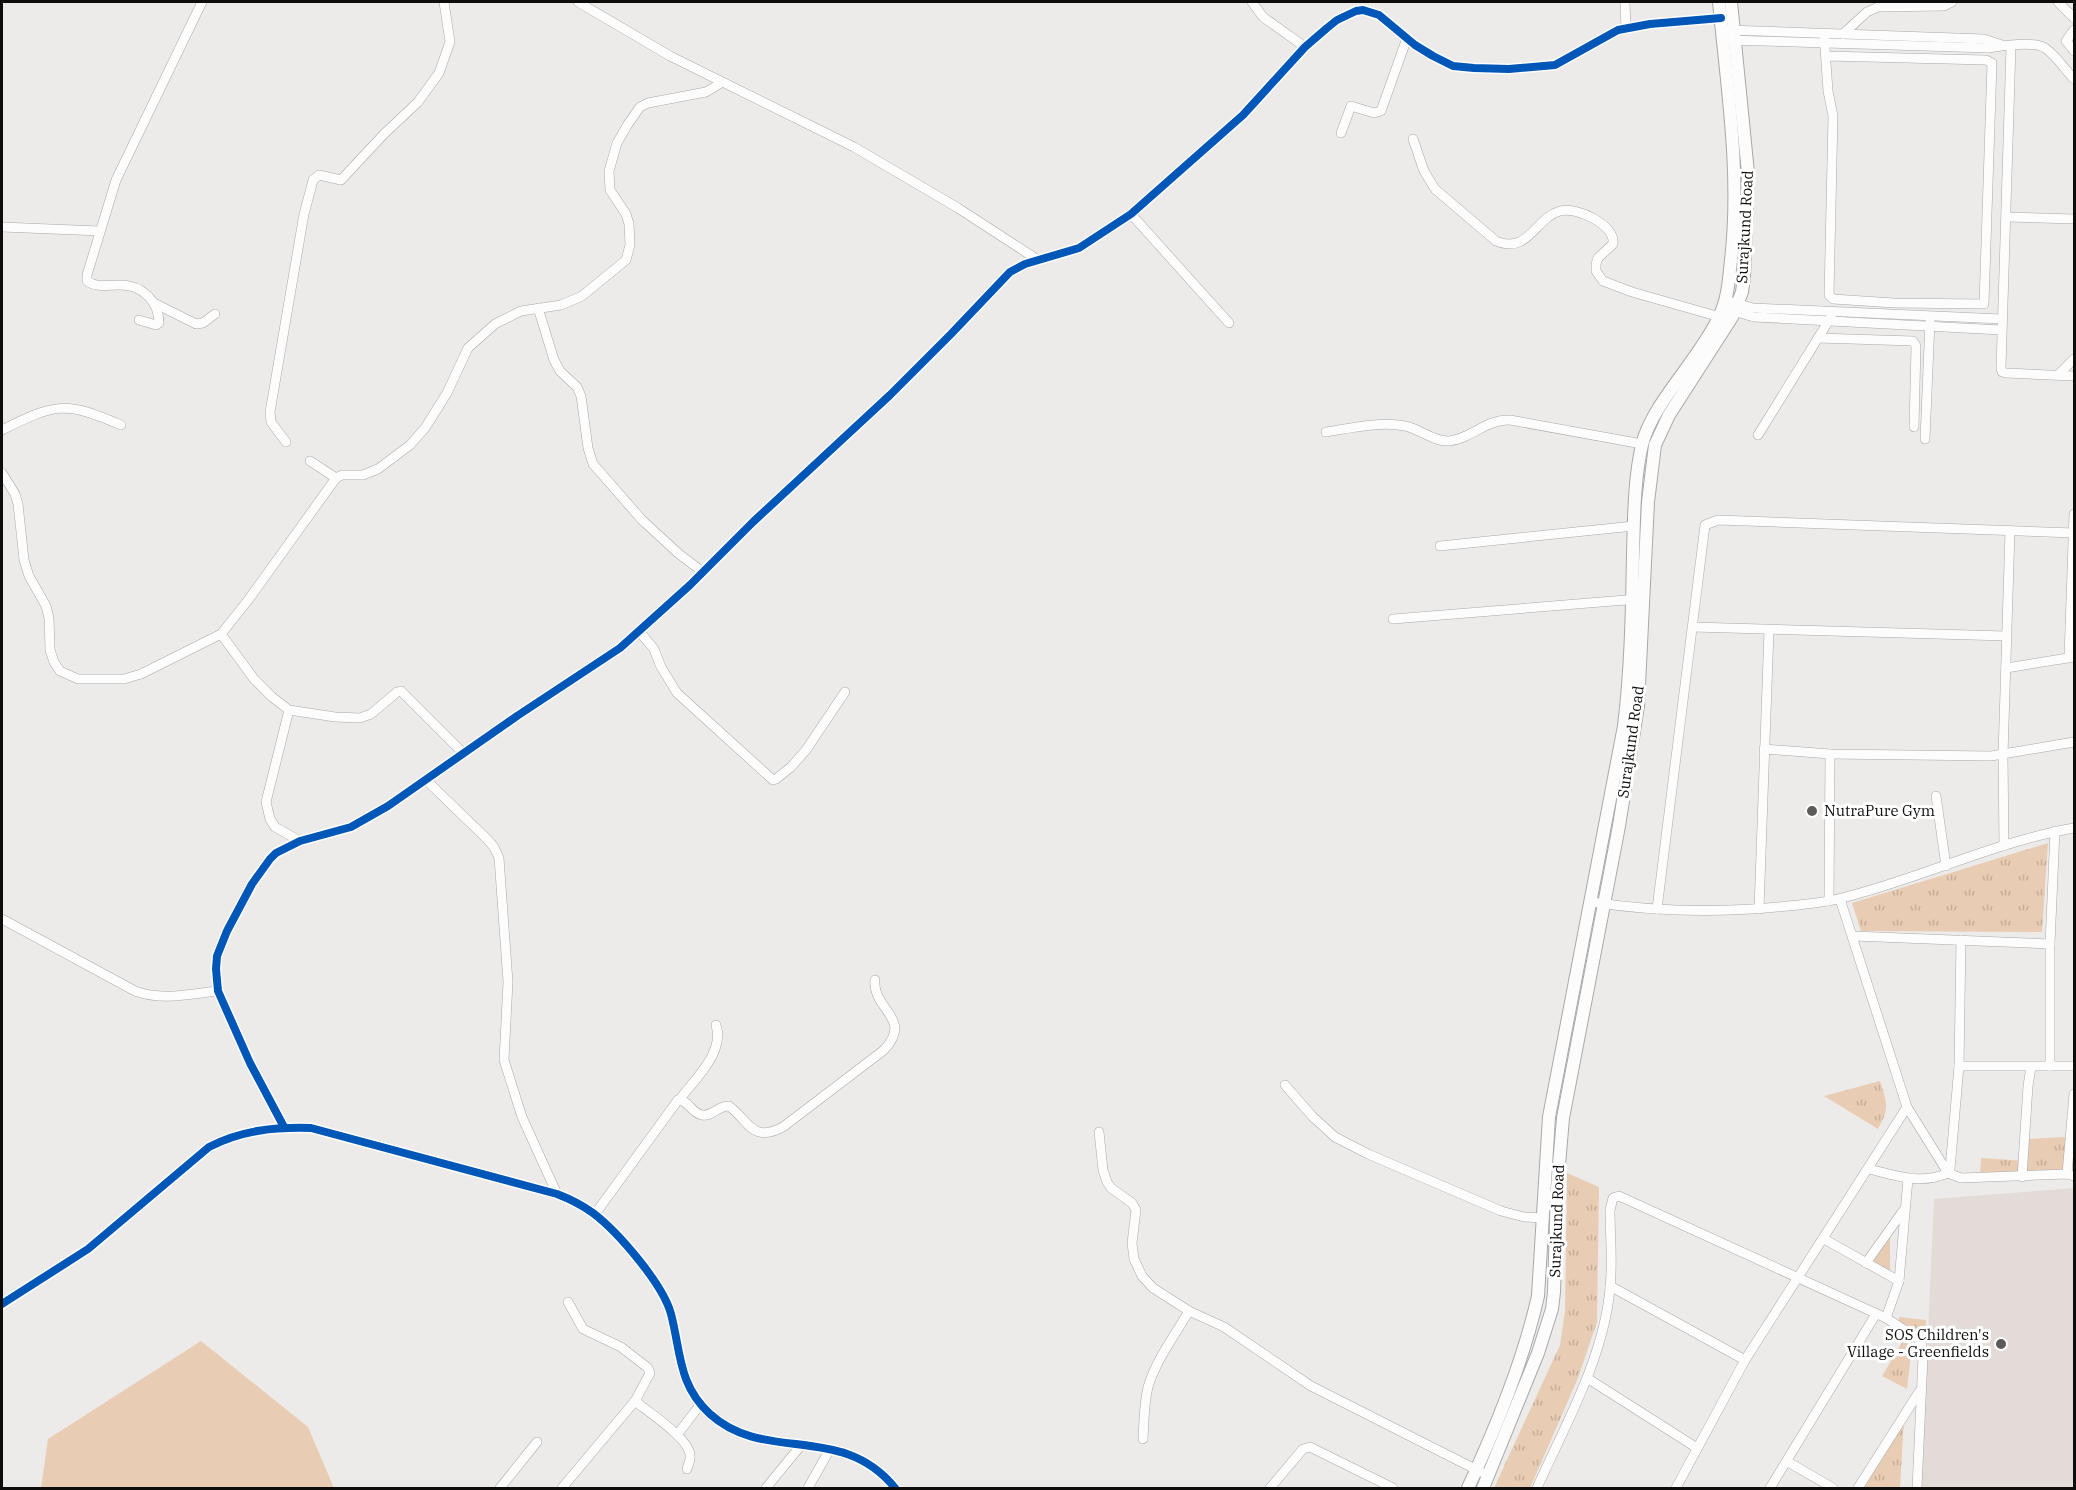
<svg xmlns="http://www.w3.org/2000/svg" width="2076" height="1490" viewBox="0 0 2076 1490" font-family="'IBM Plex Serif',serif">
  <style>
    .built { fill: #e2dbd8 }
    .green { fill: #e9ccb4 }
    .park { fill: url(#park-tufts) }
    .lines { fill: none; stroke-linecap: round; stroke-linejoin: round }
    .street-casing { stroke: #aaa9a8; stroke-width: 10 }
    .secondary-casing { stroke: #aaa9a8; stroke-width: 14 }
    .street { stroke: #fcfcfc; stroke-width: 9 }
    .secondary { stroke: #fcfcfc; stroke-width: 12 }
    .cycleway-casing { stroke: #fff; stroke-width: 11 }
    .cycleway { stroke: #0057b8; stroke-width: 8 }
    .poi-dot { fill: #5c5b59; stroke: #fff; stroke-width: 2 }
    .labels { text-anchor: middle; stroke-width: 6; stroke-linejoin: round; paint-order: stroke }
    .street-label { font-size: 15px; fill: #0e0d0c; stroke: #fff }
    .poi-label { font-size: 15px; fill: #0e0d0c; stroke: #fff; text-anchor: start }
  </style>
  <defs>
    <pattern id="park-tufts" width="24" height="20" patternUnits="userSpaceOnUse" patternTransform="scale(1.5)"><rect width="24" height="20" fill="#e9ccb4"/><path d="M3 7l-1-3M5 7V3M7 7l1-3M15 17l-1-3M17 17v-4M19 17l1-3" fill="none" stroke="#c7ae9a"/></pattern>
  </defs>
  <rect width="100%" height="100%" fill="#edebe9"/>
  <path class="built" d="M2074 1188V1488H1921L1934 1199Z"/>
  <path class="green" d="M201 1341 308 1427 334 1488H41L48 1439Z"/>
  <g class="park">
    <path d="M2048 843 2042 932 1861 931 1852 903Z"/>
    <path d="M1880 1081C1887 1103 1890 1108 1878 1129L1824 1096Z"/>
    <path d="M2066 1137 2064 1170 1980 1175 1981 1158 2026 1161 2028 1139Z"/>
    <path d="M1567 1173 1599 1187 1597 1322 1578 1378 1530 1488H1494L1560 1345 1565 1311Z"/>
    <path d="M1890 1234V1273L1870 1264Z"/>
    <path d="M1899 1317 1926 1320 1925 1337 1899 1322Z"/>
    <path d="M1903 1341 1912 1346 1907 1389 1882 1376Z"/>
    <path d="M1904 1419 1900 1488H1864Z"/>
  </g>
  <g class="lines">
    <defs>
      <g id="street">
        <path d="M578 2 670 56 854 147 958 208 1038 260"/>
        <path d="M1252 2 1263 17 1305 47"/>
        <path d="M1625 2 1626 28"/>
        <path d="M2058 2 2074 18"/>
        <path d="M1729 30 1984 39 2002 45"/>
        <path d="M2074 30 2066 41 2074 51"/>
        <path d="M1824 34 1828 91 1833 116 1829 295 1833 299 1894 303 1984 304 1992 63 1986 60 1826 56"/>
        <path d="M1843 34 1867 12 1878 7 1944 6 1952 2"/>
        <path d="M1728 40 1988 48C2000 46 2035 41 2045 48 2056 55 2065 70 2074 79"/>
        <path d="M2011 46 2001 368 2002 372 2006 373 2074 376"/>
        <path d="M1341 133 1351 106 1374 113 1381 111 1407 38"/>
        <path d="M1413 139 1424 171 1435 189 1496 241C1528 255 1535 218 1560 211 1576 206 1616 225 1613 244L1598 258 1596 264V271L1603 281 1632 292 1720 317"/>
        <path d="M1131 214 1229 323"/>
        <path d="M2007 217 2074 219"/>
        <path d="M2 227 100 231"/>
        <path d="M1732 302 1753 308 2002 319"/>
        <path d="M154 303 196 324 203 323 215 314"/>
        <path d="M538 308 554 360 560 371 577 387 581 396 588 448 593 464 642 520 679 554 703 572"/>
        <path d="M1729 310 1754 317 2001 330"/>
        <path d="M139 320 156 325 159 323C159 301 142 285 120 285 108 285 97 288 87 281V275L116 180 202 2"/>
        <path d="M1818 338 1913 341 1916 346 1914 427"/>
        <path d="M2058 375 2074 359"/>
        <path d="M2 430C56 403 65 401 121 425"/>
        <path d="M1326 432C1351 428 1381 421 1405 426 1420 429 1434 442 1449 441 1471 439 1486 419 1510 420L1642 444"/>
        <path d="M1758 435 1831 317"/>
        <path d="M1925 439 1930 321"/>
        <path d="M286 442 271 422 270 412 304 214 311 188 313 180 319 175 341 180 384 134 418 102 439 73 450 42 444 2"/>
        <path d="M310 461 336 478"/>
        <path d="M2 473 15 494 18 504 24 560 29 576 46 606 49 618 50 650 54 662 60 671 78 679H124L141 674 221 634 254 679 272 697 289 710 335 717 360 718 371 714 397 692 401 691 463 753"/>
        <path d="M1440 546 1634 526"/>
        <path d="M1393 619 1638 599"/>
        <path d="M1693 627 2006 636"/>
        <path d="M639 631 654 649 661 667 677 693 773 780 776 779 791 767 806 750 845 692"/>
        <path d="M221 634 249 599 336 478 342 475H363L378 469 410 445 425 428 447 393 468 348 495 324 521 311 561 305 582 296 626 260 630 245 629 224 626 214 610 190 609 171 617 143 628 124 640 107 648 103 706 92 721 83"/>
        <path d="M2069 657 2074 514"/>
        <path d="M2006 668 2074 657"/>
        <path d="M289 710 266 802 270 819 275 827 300 841"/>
        <path d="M1764 749 1830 754 1991 756 2074 742"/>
        <path d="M426 780 487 839 494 847 499 858 508 982 504 1060 522 1117 557 1194"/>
        <path d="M1936 796 1946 866"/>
        <path d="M2004 846 2003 755 2010 531"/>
        <path d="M1840 899 1907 1107 1948 1173 1961 1178 2067 1174 2074 1176"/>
        <path d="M1829 901 1830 754"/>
        <path d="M1592 902C1656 912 1723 913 1788 906 1805 904 1822 903 1838 899 1918 880 1993 842 2074 828"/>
        <path d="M1657 909 1705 525 1718 520 2074 533"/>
        <path d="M1759 909 1769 630"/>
        <path d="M2 919 135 991C162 1001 190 994 218 991"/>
        <path d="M1853 936 2050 944"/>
        <path d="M1959 1066H2074"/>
        <path d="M2050 1066V944L2055 831"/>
        <path d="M1285 1085 1313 1117 1335 1137 1368 1154 1501 1211 1524 1217 1544 1218"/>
        <path d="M680 1099C695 1079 725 1052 716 1025"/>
        <path d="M284 1127 250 1063 218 991 216 969 217 956 227 931 252 884 270 859 276 853 300 841 351 827 388 806 517 716 620 648 690 585 753 522 890 395 951 334 1010 272 1025 264 1079 248 1131 214 1243 115 1305 47 1327 28 1337 20 1356 11 1363 10 1379 15 1415 45 1433 56 1453 66 1474 68 1509 69 1555 65 1618 30 1650 24 1721 18"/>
        <path d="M1099 1132 1103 1170 1107 1182 1111 1188 1132 1203 1136 1210 1132 1243 1134 1259 1142 1276 1153 1288 1189 1311 1224 1327 1311 1386 1481 1472"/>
        <path d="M1869 1169C1897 1176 1921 1185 1948 1173L1950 1169 1959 1066 1961 940"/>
        <path d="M2067 1174 2074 1094"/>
        <path d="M2022 1177 2028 1086 2031 1067"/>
        <path d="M595 1214 678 1100C689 1100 691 1113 702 1115 712 1117 719 1105 729 1106 750 1122 752 1143 783 1127L884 1050C914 1018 872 1010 875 980"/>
        <path d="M1824 1239 1899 1281"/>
        <path d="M1866 1263 1903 1211"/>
        <path d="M1610 1286 1745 1360"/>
        <path d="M2 1304 88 1249 209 1147C242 1130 275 1127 311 1128L557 1194C570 1199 582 1205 593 1213 618 1232 663 1284 671 1314 681 1352 678 1385 710 1414 765 1464 842 1422 895 1488"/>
        <path d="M1886 1318 1899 1281 1908 1179"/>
        <path d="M1587 1378 1697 1448"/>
        <path d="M635 1401C648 1412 689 1438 690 1455 691 1460 688 1465 687 1469"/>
        <path d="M677 1435 700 1405"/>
        <path d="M1143 1439C1144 1422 1144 1403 1148 1387 1156 1360 1175 1335 1189 1311"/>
        <path d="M1788 1462 1833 1488"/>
        <path d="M500 1488 537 1442"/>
        <path d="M562 1488 635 1401 650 1373 648 1368 621 1347 583 1329 568 1302"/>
        <path d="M766 1488 802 1444"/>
        <path d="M808 1488 830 1449"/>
        <path d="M1270 1488 1303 1449 1310 1447 1393 1488"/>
        <path d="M1537 1488C1565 1425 1604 1358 1610 1288 1613 1262 1610 1235 1610 1210L1613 1198 1619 1196 1886 1318 1917 1338 1921 1342 1923 1357 1917 1488"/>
        <path d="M1676 1488 1745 1360 1907 1107"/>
        <path d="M1770 1488 1876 1314"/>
        <path d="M1858 1488 1919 1392"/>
      </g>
      <g id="secondary">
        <path d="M1468 1488C1496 1427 1523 1362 1538 1296L1549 1117 1624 726C1631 669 1632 611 1633 554 1634 520 1634 479 1642 445 1652 403 1700 359 1719 317 1728 299 1729 279 1731 260 1741 174 1727 87 1719 2"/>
        <path d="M1483 1488 1538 1353 1552 1309 1554 1292 1557 1188 1563 1118 1619 826 1638 706 1648 502 1655 445 1669 415 1732 317 1742 292 1744 277 1748 173 1731 2"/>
      </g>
    </defs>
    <use href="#street" class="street-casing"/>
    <use href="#secondary" class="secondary-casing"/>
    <use href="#street" class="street"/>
    <use href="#secondary" class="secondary"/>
    <defs>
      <g id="cycleway">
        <path d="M284 1127 250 1063 218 991 216 969 217 956 227 931 252 884 270 859 276 853 300 841 351 827 388 806 517 716 620 648 690 585 753 522 890 395 951 334 1010 272 1025 264 1079 248 1131 214 1243 115 1305 47 1327 28 1337 20 1356 11 1363 10 1379 15 1415 45 1433 56 1453 66 1474 68 1509 69 1555 65 1618 30 1650 24 1721 18"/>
        <path d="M2 1304 88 1249 209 1147C242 1130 275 1127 311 1128L557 1194C570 1199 582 1205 593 1213 618 1232 663 1284 671 1314 681 1352 678 1385 710 1414 765 1464 842 1422 895 1488"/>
      </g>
    </defs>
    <use href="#cycleway" class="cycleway-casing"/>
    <use href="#cycleway" class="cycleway"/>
  </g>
  <g class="poi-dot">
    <circle cx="1812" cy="811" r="6"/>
    <circle cx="2001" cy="1344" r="6"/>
  </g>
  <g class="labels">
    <g class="street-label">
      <text transform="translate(1745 227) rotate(-87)" y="5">Surajkund Road</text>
      <text transform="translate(1631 742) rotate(-82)" y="5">Surajkund Road</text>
      <text transform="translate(1557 1221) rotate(-88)" y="5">Surajkund Road</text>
    </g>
    <g class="poi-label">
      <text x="1824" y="816">NutraPure Gym</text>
      <text x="1989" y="1340" text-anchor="end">SOS Children's<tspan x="1989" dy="17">Village - Greenfields</tspan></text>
    </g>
  </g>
  <rect width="2076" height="1490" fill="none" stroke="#0e0d0c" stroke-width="6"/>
</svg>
